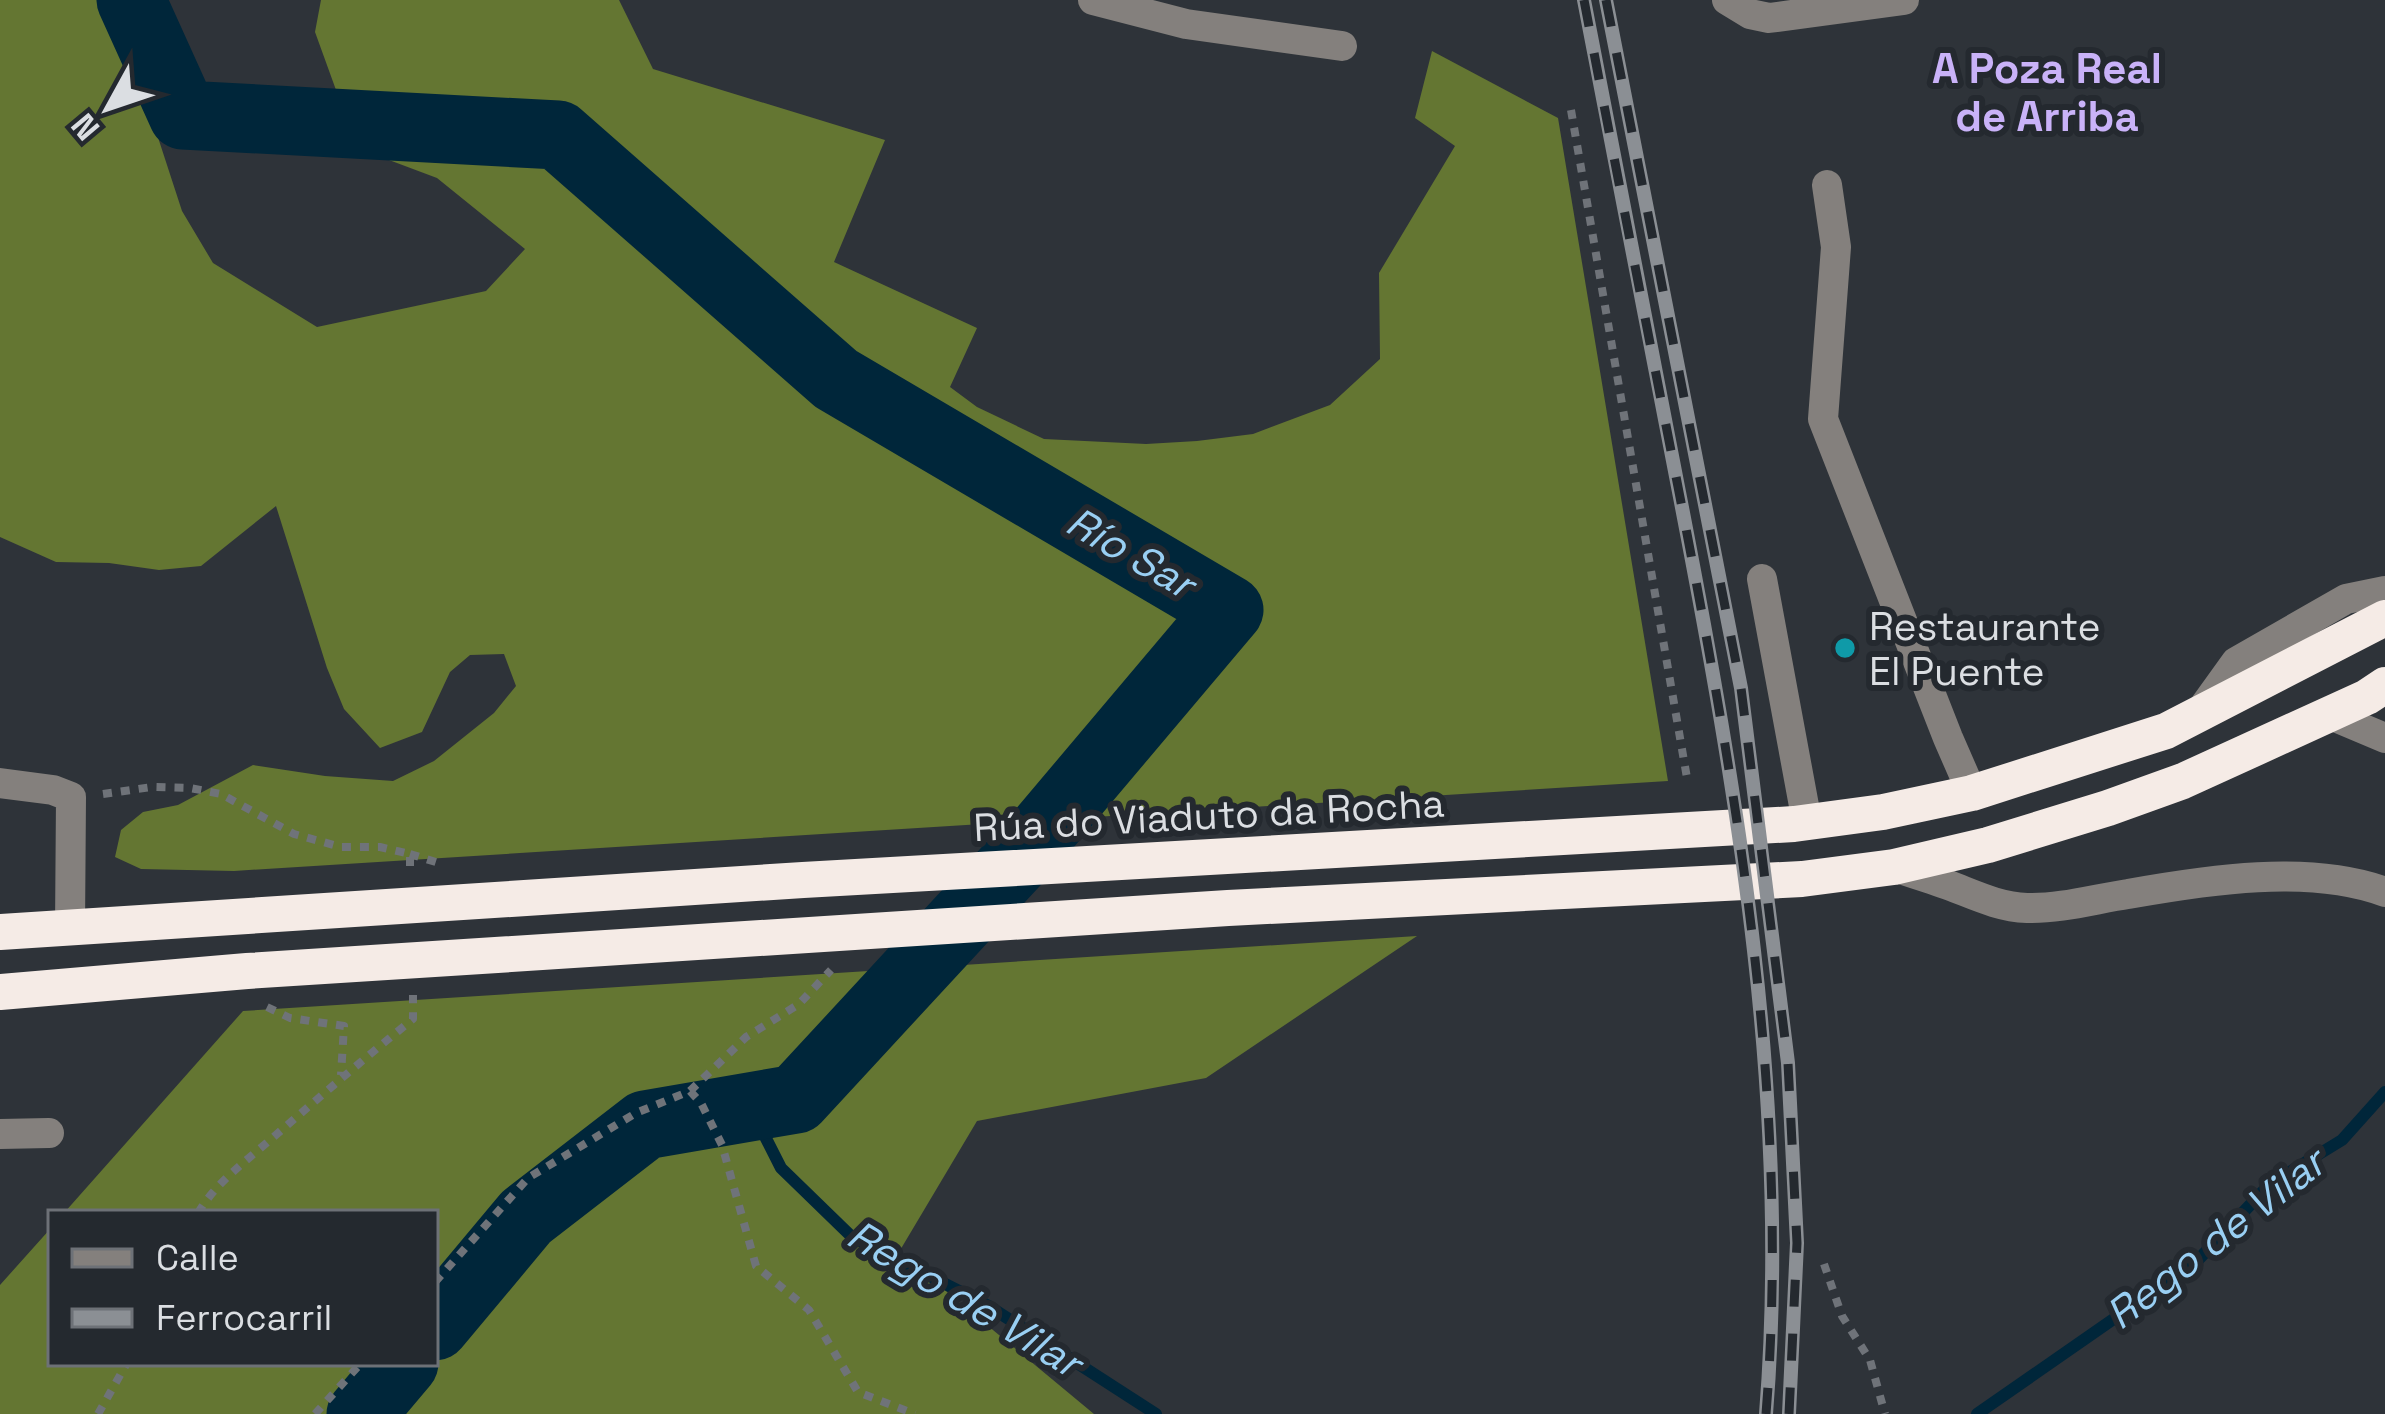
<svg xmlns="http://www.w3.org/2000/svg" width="2385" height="1414" viewBox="0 0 2385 1414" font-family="'Space Grotesk',sans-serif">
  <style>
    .forest { fill: #647632 }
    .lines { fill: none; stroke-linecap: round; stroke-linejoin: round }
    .stream { stroke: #00263a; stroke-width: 12 }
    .river { stroke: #00263a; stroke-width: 69 }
    .path { stroke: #6f7379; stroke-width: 8; stroke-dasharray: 9 9; stroke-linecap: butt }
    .minor { stroke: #84807d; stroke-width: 30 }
    .highway { stroke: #f5ebe6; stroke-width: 36 }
    .rail-casing { stroke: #8b8f94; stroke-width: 14 }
    .rail { stroke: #24292f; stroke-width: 9; stroke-dasharray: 27; stroke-linecap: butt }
    .culture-dot { fill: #0f9aa8; stroke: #24292f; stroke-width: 4.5 }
    .labels { text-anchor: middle; stroke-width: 12; stroke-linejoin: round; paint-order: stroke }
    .poi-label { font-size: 39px; fill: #dbdee2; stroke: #24292f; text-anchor: start }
    .street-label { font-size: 39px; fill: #dbdee2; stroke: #24292f }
    .neighbourhood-label { font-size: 42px; font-weight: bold; fill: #c9b2f8; stroke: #24292f }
    .water-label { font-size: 42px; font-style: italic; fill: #99cff3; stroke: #24292f }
  </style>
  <rect width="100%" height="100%" fill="#2e3339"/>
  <g class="forest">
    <path d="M0 0H115L138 64 152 119 182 211 213 263 317 327 486 291 525 249 437 178 357 148 315 32 321 0H619L653 69 885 140 834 262 977 328 950 387 977 407 1044 439 1146 444 1197 441 1253 434 1330 405 1380 359 1379 273 1455 146 1415 118 1432 51 1558 118 1668 781 234 871 141 869 115 857 121 830 143 812 178 805 253 765 325 776 393 781 434 761 494 713 516 686 504 654 470 655 450 672 422 732 380 748 344 709 327 668 276 506 201 566 159 570 109 563 56 562 0 537Z"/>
    <path d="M1417 936 1206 1078 977 1121 899 1252 1094 1414H0V1285L51 1228V1363H435V1213H64L243 1011Z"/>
  </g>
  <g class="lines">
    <g class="stream">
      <path d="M750 1107 781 1168 852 1237 987 1305 1156 1414"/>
      <path d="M1977 1414 2197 1261 2270 1184 2342 1140 2385 1092"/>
    </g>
    <g class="river">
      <path d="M131 0 183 115 558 135 836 379 1229 610 1028 848 796 1099 645 1125 526 1217 435 1326"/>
      <path d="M361 1414 404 1363"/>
    </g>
    <g class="path">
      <path d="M1571 110 1687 778"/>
      <path d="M103 794 152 787 190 788 221 794 294 834 341 847H380L410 854V872"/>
      <path d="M410 854 442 864"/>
      <path d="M267 1007 290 1018 344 1026 341 1075"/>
      <path d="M690 1091 746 1037 799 1004 831 970"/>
      <path d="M198 1213C216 1182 250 1158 277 1134 322 1095 367 1056 413 1019V995"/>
      <path d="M1824 1264 1842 1316 1870 1360 1885 1414"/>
      <path d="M435 1282 528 1178 636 1113 690 1091 701 1103 722 1145 756 1266 809 1310 858 1392 915 1414"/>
      <path d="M98 1414 127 1363"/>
      <path d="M315 1414 361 1363"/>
    </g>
    <g class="minor">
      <path d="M1093 0 1186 24 1342 46"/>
      <path d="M1727 0 1750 14 1769 18 1904 0"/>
      <path d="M1827 185 1836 247 1823 419 1948 738 1972 793"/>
      <path d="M1762 579 1807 822"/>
      <path d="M2200 712 2236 662 2346 599 2385 591"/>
      <path d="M2328 714 2385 738"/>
      <path d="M0 783 53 790 71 797 70 928"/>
      <path d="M1894 867C1915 874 1936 880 1956 888 1979 897 2001 907 2027 908 2060 909 2095 899 2128 894 2207 880 2309 864 2385 892"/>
      <path d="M0 1134 49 1133"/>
    </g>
    <g class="highway">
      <path d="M0 932 803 880 1794 824 1883 812 1972 793 2166 731 2385 618"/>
      <path d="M0 992 247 971 1228 908 1802 879 1894 867 1988 845 2108 808 2183 781 2367 697 2385 685"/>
    </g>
    <defs>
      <g id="rail">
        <path d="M1584 0C1615 164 1647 328 1679 492 1738 797 1791 1103 1766 1414"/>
        <path d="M1606 0 1741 688 1788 1063 1797 1243 1789 1414"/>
      </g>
    </defs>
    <use href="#rail" class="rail-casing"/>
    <use href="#rail" class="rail"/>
  </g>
  <circle class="culture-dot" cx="1845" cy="648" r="12"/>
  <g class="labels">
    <g class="poi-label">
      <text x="1869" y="640">Restaurante<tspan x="1869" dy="45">El Puente</tspan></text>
    </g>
    <g class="street-label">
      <text transform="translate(1209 815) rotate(-3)" y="14">Rúa do Viaduto da Rocha</text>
    </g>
    <g class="neighbourhood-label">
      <text x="2047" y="83">A Poza Real<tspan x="2047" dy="48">de Arriba</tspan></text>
    </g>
    <g class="water-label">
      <text transform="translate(1131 552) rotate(30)" y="15">Río Sar</text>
      <text transform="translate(2215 1238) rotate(-38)" y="15">Rego de Vilar</text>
      <text transform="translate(965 1298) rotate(31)" y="15">Rego de Vilar</text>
    </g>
  </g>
  <rect x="48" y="1210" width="390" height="156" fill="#24292f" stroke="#6d7177" stroke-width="3"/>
  <rect x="72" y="1249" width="60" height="18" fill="#84807d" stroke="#6d7177" stroke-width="3"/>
  <text x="156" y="1270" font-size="36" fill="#dbdee2">Calle</text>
  <rect x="72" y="1309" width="60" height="18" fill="#8b8f94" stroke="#6d7177" stroke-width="3"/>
  <text x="156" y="1330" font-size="36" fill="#dbdee2">Ferrocarril</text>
  <g transform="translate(108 108) rotate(230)" stroke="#24292f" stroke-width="9" paint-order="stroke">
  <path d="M0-9L21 45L0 30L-21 45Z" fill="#dbdee2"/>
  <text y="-18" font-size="33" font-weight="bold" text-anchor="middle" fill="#dbdee2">N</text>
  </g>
</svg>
